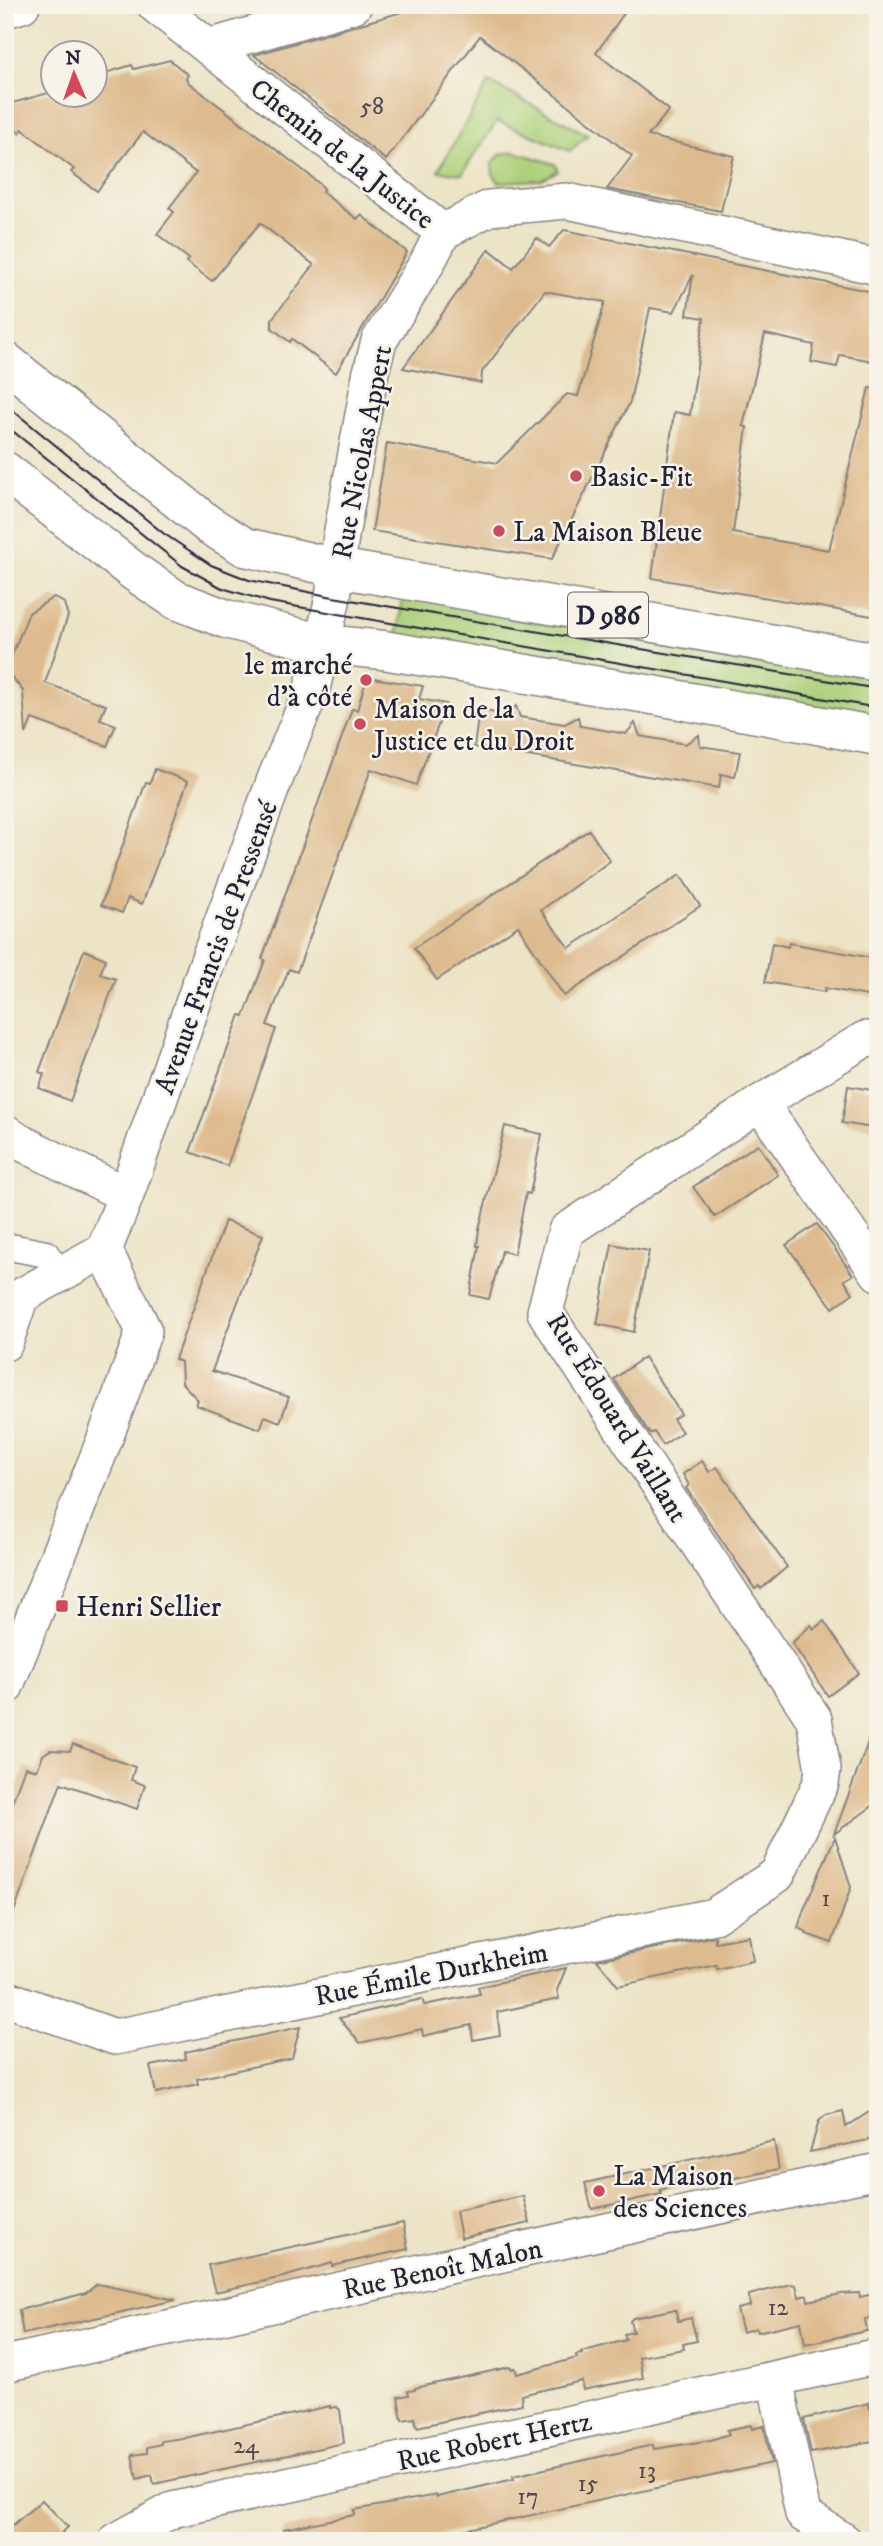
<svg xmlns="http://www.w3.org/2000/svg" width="883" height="2546" viewBox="0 0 883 2546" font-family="'IM FELL DW Pica',serif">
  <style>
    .green { fill: #add17a; stroke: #687a5a; stroke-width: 2 }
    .building { fill: #debb8e }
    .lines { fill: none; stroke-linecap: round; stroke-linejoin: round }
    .pedestrian-casing { stroke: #878380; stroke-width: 29 }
    .minor-casing { stroke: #878380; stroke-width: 38 }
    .primary-casing { stroke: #878380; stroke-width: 41 }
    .pedestrian { stroke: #fff; stroke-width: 26 }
    .minor { stroke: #fff; stroke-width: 35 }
    .primary { stroke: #fff; stroke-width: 38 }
    .tram { stroke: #22223b; stroke-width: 2 }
    .poi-dot { fill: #d1495b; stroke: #f7f3e8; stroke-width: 2.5 }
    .labels { text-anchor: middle; stroke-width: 5; stroke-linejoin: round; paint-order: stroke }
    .number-label { font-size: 24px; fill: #514850 }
    .shield { fill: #f7f3e8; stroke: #62616f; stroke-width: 2 }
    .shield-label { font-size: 26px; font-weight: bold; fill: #22223b }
    .street-label { font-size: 28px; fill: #22223b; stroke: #f7f3e8 }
    .poi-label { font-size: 28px; fill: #22223b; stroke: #f7f3e8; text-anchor: start }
  </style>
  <rect width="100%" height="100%" fill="#f7f3e8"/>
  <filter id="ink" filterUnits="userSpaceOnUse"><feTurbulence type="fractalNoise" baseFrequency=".0143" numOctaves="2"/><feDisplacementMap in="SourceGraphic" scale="14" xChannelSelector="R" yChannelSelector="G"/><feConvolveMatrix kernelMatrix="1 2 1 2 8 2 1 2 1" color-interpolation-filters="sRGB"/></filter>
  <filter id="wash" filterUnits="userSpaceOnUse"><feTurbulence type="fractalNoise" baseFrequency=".00686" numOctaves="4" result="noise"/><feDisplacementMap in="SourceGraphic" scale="28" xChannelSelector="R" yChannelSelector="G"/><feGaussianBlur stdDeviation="1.57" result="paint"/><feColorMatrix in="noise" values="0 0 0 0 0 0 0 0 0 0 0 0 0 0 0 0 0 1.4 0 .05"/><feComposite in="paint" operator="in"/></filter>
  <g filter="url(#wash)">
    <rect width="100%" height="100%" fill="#ece4c6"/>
    <g class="green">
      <path d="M489 82 588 135 570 151 497 121 462 174 438 171Z"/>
      <path d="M515 152 555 164 558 171 540 180 499 182 493 175 492 163 501 154Z"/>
      <path d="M404 590 878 678 870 725 396 643Z"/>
    </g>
    <g id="blocks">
      <g class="building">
        <path d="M426 5H630L596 53 669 110 648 136 734 156 721 211 607 189 632 156 480 36 386 160 254 55Z"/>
        <path d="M170 60 188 75 186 78 188 82 308 174 324 188 322 192 357 219 361 215 407 252 336 373 292 339 290 342 272 328V319L314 265 260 223 212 281 186 262 189 259 157 234 174 212 169 208 196 173 143 132 97 191 71 172 74 169 22 129 19 133 5 117V105L52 92V94H94V80L100 79 99 75 132 65 134 69Z"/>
        <path d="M564 230 878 293V362L840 355 837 367 811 362 814 345 765 334 743 426 747 427 733 533 829 550 869 388 878 389V617L652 578 674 412 690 415 704 318 687 315 693 275 674 312 650 308 630 402 552 559 372 531 387 443 497 463 567 394 578 396 605 302 545 291 482 372 481 383 403 368 489 249 513 268 537 238 549 247Z"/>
        <path d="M54 597 64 603 68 616 45 683 106 705 100 719 116 725 107 746 32 719 26 734 23 691 6 670 29 613Z"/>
        <path d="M372 678 423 686 419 699 446 704 416 785 371 769 297 972 289 969 267 1025 276 1029 227 1166 190 1152 240 1015 244 1016 265 960 262 959 352 709 357 710 365 684Z"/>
        <path d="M516 706 520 717 565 724 578 717 580 726 626 734 635 723 640 736 685 744 699 735 700 746 740 752 735 777 721 774 719 788 474 747 479 710 506 715Z"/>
        <path d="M155 769 188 781 142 904 128 898 122 913 101 905 146 782 150 783Z"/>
        <path d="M589 830 610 861 541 910 569 948 680 875 700 906 564 996 518 926 437 980 414 948Z"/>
        <path d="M772 943 788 947 789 943 878 959V998L825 988V992L765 982Z"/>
        <path d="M84 950 106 959 100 974 116 979 70 1101 39 1088 44 1074 39 1072Z"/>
        <path d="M848 1086 878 1091V1129L842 1123Z"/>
        <path d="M505 1126 542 1134 530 1194 526 1193 514 1254 502 1251 489 1299 470 1295 479 1246H477L479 1229Z"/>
        <path d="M758 1144 778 1175 715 1217 693 1187Z"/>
        <path d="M225 1221 263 1235 212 1371 289 1397 280 1422 265 1416 260 1429 196 1405 198 1400 182 1383 181 1362 175 1359Z"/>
        <path d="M817 1224 853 1275 844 1280 853 1293 833 1308 786 1245Z"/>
        <path d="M612 1244 649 1251 634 1332 597 1324Z"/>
        <path d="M644 1357 681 1414 673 1419 682 1432 663 1445 654 1432 650 1434 614 1379Z"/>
        <path d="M702 1461 709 1472 717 1467 787 1567 761 1589 759 1586 755 1589 686 1488 689 1485 683 1474Z"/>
        <path d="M824 1621 859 1673 828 1696 792 1643 811 1625 814 1629Z"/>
        <path d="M875 1724H878V1802L834 1834Z"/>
        <path d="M73 1744 135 1767 131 1780 145 1785 137 1809 61 1783 8 1928 5 1927V1822L25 1767 37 1770 43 1755 50 1750 70 1751Z"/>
        <path d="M835 1837 851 1887 832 1943 806 1934 807 1932 798 1928 804 1909Z"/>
        <path d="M715 1936V1942L749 1936 753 1961 717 1969 716 1965 618 1986 597 1960Z"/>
        <path d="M566 1968 557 1990 559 1999 497 2012 500 2035 473 2040 471 2025 423 2036 422 2029 360 2043 339 2018 422 1999 424 2005 480 1994 478 1987Z"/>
        <path d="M300 2027 292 2058 197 2079 198 2084 156 2093 150 2066 186 2059 185 2052Z"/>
        <path d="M878 2106V2138L810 2152 819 2121 826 2115 843 2111 846 2127Z"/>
        <path d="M774 2141 779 2169 710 2183 709 2179 684 2184 660 2190 661 2194 592 2209 585 2183Z"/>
        <path d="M523 2196 530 2223 461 2238 456 2211Z"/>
        <path d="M403 2223 408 2249 332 2266V2263L283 2277 215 2292 208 2265Z"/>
        <path d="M97 2284 176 2300 23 2334 19 2310 86 2293Z"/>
        <path d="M791 2284 796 2285 799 2297 807 2295 808 2301 841 2294 859 2293 860 2297 873 2294 878 2316 865 2319 867 2331 805 2344 801 2322 757 2332 756 2328 743 2332 737 2309 750 2306 749 2295Z"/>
        <path d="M671 2310H676L678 2321 691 2318 697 2341 683 2344 684 2349 639 2357 643 2378 583 2390 582 2381 521 2395 522 2404 417 2427 415 2418 402 2420 398 2397 409 2395 408 2391 415 2390V2388L510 2367 511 2369 515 2368 517 2374 577 2358 576 2355 582 2354 581 2352 626 2340 624 2334 633 2332 630 2321 633 2318Z"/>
        <path d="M869 2403V2408L878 2406V2440L811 2453 804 2419Z"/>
        <path d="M330 2406V2408L337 2407 340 2410 344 2443 154 2484 152 2475 137 2479 132 2455 147 2453V2447L161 2444V2441L189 2437Z"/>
        <path d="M751 2425 752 2429 764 2426 772 2463 412 2541H284L283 2529 355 2515 354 2510 436 2495 437 2497 514 2479 513 2476 653 2445 654 2449 711 2440 729 2434 727 2430Z"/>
        <path d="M42 2500 68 2527 54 2541H5V2532Z"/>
      </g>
    </g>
  </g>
  <g filter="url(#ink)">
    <use href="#blocks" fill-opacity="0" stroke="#878380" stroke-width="2"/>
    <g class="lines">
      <defs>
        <path id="pedestrian" d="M5 1246 46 1254 60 1274"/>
        <g id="minor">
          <path d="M155 5 443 232"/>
          <path d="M5 10 22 5"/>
          <path d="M209 47 354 5"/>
          <path d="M443 232 489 208 567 201 878 267"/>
          <path d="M760 1103 878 1273"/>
          <path d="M5 1132 18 1141 126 1195"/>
          <path d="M5 1343 21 1296 104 1250 126 1195 205 969 275 779 312 689 333 597 341 536 370 376 379 341 427 263 443 232"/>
          <path d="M5 1688 104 1441 144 1331 104 1250"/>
          <path d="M5 1998 115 2037 714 1916 777 1875 821 1783 823 1769 814 1719 545 1312 566 1231 760 1103 865 1039 878 1040"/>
          <path d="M5 2364 878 2171"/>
          <path d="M775 2379 803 2514 844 2541"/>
          <path d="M116 2541 172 2510 878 2356"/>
        </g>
        <g id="primary">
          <path d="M5 361 209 525 245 547 337 568 878 662"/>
          <path d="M5 471 136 573 176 600 226 619 324 644 383 650 647 694 878 736"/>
        </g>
      </defs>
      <use href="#pedestrian" class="pedestrian-casing"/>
      <use href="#minor" class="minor-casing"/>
      <use href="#primary" class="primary-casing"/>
      <use href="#pedestrian" class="pedestrian"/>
      <use href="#minor" class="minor"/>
      <use href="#primary" class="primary"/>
      <g class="tram">
        <path d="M5 404 163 533 211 565 249 580 333 597 878 689"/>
        <path d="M5 425 182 566 222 588 270 602 878 708"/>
      </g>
    </g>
  </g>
  <g class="poi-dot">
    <circle cx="576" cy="476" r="7"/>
    <circle cx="499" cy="531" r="7"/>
    <circle cx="366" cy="680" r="7"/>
    <circle cx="360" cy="724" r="7"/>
    <rect x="55" y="1599" width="14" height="14" rx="3.5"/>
    <circle cx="599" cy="2191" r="7"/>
  </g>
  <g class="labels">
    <g class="number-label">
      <text x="372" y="114">58</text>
      <text x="826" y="1906">1</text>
      <text x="778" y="2315">12</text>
      <text x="246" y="2453">24</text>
      <text x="647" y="2478">13</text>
      <text x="588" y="2491">15</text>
      <text x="528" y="2504">17</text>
    </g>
    <rect class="shield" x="568" y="592.5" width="80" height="45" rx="5"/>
    <g class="shield-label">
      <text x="608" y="624">D 986</text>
    </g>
    <g class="street-label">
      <text transform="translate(343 153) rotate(38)" y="10">Chemin de la Justice</text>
      <text transform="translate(361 452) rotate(-79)" y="10">Rue Nicolas Appert</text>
      <text transform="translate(215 947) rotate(-70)" y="10">Avenue Francis de Pressensé</text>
      <text transform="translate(618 1417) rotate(58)" y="10">Rue Édouard Vaillant</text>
      <text transform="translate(431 1973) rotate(-11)" y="10">Rue Émile Durkheim</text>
      <text transform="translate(442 2268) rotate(-12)" y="10">Rue Benoît Malon</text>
      <text transform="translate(494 2440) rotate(-12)" y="10">Rue Robert Hertz</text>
    </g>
    <g class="poi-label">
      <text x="590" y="486">Basic-Fit</text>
      <text x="513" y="541">La Maison Bleue</text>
      <text x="352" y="674" text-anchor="end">le marché<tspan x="352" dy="32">d'à côté</tspan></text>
      <text x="374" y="718">Maison de la<tspan x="374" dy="32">Justice et du Droit</tspan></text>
      <text x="76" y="1616">Henri Sellier</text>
      <text x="613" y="2185">La Maison<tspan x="613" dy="32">des Sciences</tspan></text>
    </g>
  </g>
  <rect width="883" height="2546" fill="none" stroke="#f7f3e8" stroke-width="28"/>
  <g transform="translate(74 74) rotate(358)"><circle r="33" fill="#f7f3e8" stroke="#a29fa3" stroke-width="2"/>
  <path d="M0-5L12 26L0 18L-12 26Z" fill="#d1495b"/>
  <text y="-10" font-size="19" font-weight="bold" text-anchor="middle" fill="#22223b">N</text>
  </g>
</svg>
